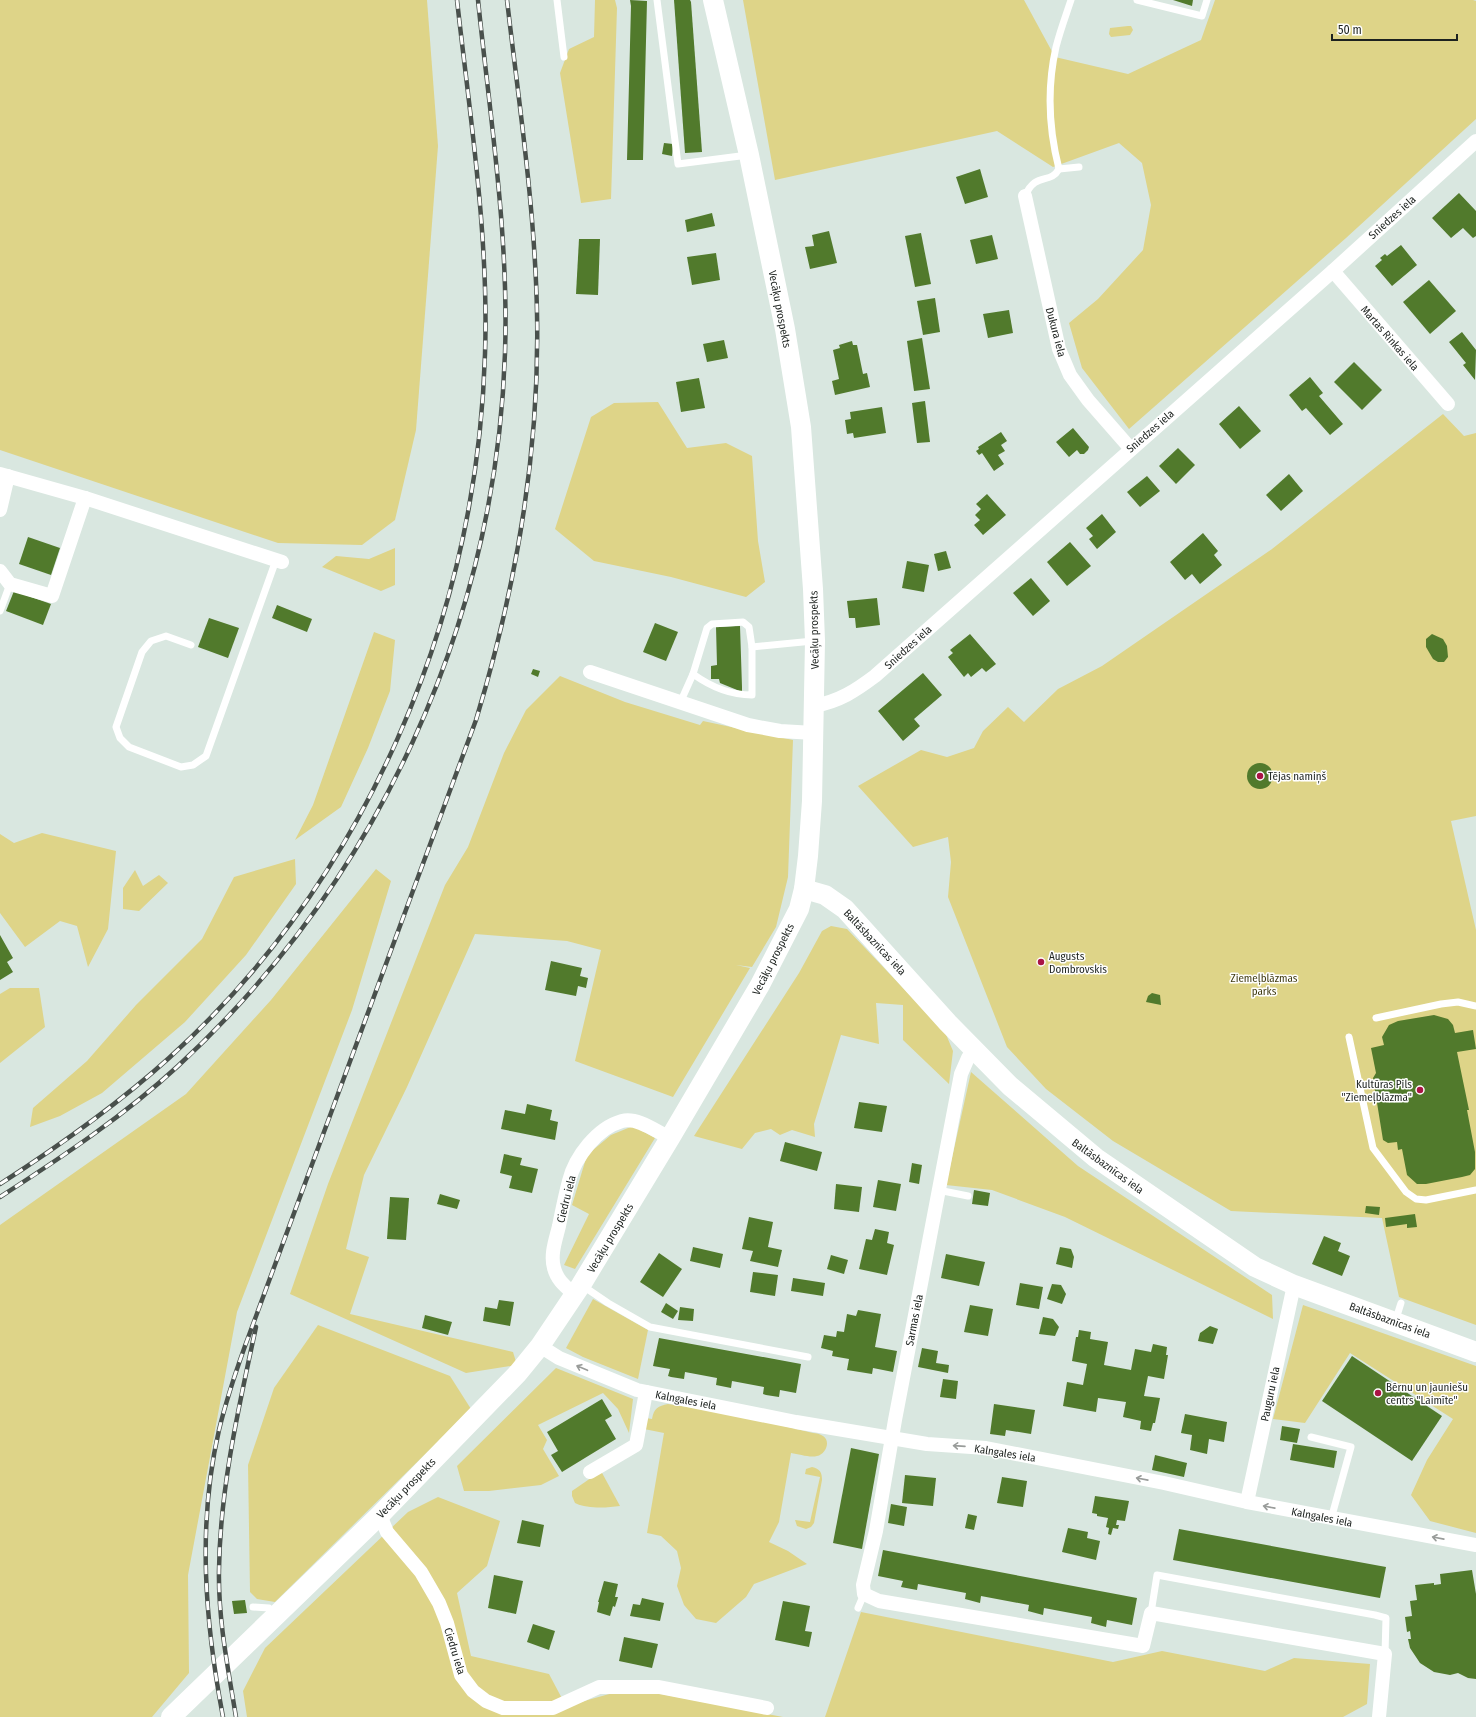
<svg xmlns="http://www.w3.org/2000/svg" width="1476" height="1717" viewBox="0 0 1476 1717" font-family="'Fira Sans Condensed',sans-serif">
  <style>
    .green { fill: #ded488 }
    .building { fill: #517a2c }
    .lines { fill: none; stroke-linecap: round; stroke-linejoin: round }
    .lane { stroke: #fff; stroke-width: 7 }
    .street { stroke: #fff; stroke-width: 14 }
    .secondary { stroke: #fff; stroke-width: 20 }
    .rail-casing { stroke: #49504c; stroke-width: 4.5 }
    .rail { stroke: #fff; stroke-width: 3; stroke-dasharray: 9; stroke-linecap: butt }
    .oneway { stroke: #999c9a }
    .poi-dot { fill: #a91445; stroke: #fff; stroke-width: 1.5 }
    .labels { text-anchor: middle; stroke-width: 3; stroke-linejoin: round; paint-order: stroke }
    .street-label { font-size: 11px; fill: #1d221f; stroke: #fff }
    .poi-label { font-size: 11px; fill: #1d221f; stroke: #fff; text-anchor: start }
    .park-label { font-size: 11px; fill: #413c13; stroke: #fff }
  </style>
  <rect width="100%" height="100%" fill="#d9e7e0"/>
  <g class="green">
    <path d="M0 0H427L438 146 416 430 395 520 362 545 278 543 0 450Z"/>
    <path d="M595 0H615L617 8 611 199 581 203 560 73 569 49 594 37Z"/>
    <path d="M743 0H1024L1055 57 1128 74 1201 40 1215 0H1473L1476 1V119L1346 238 1129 429 1082 368 1069 323 1098 299 1143 250 1151 205 1142 163 1119 143 1053 167 997 131 775 180Z"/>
    <path d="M1128 26H1131L1133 30 1130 35 1111 37 1109 34 1110 28Z"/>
    <path d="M658 402 687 448 726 443 752 456 758 541 765 582 746 597 671 577 594 561 555 529 591 417 614 403Z"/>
    <path d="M1443 414 1464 436 1476 433V816L1451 821 1476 930V1325L1399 1297 1382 1218 1231 1211 1113 1141 1046 1089 1007 1047 948 897 951 862 948 837 913 847 858 786 921 750 947 757 974 748 983 731 1008 707 1024 722 1058 689 1102 666 1272 549Z"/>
    <path d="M395 548V585L381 591 322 567 336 556 369 559Z"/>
    <path d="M374 632 395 640 390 691 368 748 341 807 295 840 313 805Z"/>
    <path d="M560 676 625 702 700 725 703 721 793 740 788 877 776 927 752 967 736 965 750 968 673 1097 575 1061 601 950 567 941 475 934 407 1087 364 1175 346 1249 369 1257 350 1314 513 1352 517 1365 466 1373 290 1294 328 1184 445 885 468 847 504 753 526 710Z"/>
    <path d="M42 833 116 851 108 929 88 967 77 926 60 921 25 947 0 913V834L14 843Z"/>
    <path d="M295 859 296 884 246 955 185 1022 102 1093 60 1116 30 1127 33 1108 87 1061 136 1005 202 939 234 877Z"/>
    <path d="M376 869 391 881 352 1010 237 1312 188 1575 189 1673 152 1717H0V1225L186 1094 271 1000Z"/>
    <path d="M135 870 143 886 159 875 168 883 139 911 123 909V888Z"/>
    <path d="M831 926 847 929 945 1032 953 1051 949 1084 903 1040V1005L876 1003 879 1044 841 1035 814 1124 815 1137 792 1130 780 1135 771 1129 755 1133 742 1149 694 1136 799 973 822 931Z"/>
    <path d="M10 988H39L45 1027 0 1063V994Z"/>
    <path d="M971 1072 1078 1166 1272 1295 1273 1319 1065 1217 992 1190 946 1185Z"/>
    <path d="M633 1126 655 1138 575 1269 564 1265 589 1214 572 1205 587 1155 611 1135Z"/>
    <path d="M593 1299 648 1330 638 1379 583 1357 566 1348Z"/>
    <path d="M1303 1305 1476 1366V1533L1430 1521 1411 1495 1427 1460 1453 1419 1350 1353 1305 1423 1273 1419Z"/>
    <path d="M318 1325 450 1376 471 1409 275 1602 257 1599 250 1592 248 1465 274 1388Z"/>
    <path d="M556 1368 633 1399 629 1433 618 1409 603 1393 538 1425 547 1440 543 1449 559 1476 541 1485 489 1491H464L457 1466Z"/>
    <path d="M668 1404 734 1414 813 1433C816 1433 820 1434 823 1436 831 1441 826 1454 817 1456 810 1458 799 1454 791 1453L779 1522 769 1542 788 1551 807 1564 754 1584 746 1597 716 1623 696 1619 684 1605 677 1586 681 1568 677 1551 661 1536 647 1533 664 1433 644 1429 646 1418 652 1419C654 1408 658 1406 668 1404Z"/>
    <path d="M812 1467C820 1469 822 1472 822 1480L814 1523 811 1527 806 1529 797 1526 795 1520 810 1522 820 1477 805 1474 806 1469Z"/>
    <path d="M601 1471 620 1506C606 1508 588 1509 575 1503L572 1496V1491Z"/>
    <path d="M438 1497 500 1521 487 1566 457 1593 471 1656 549 1674 566 1706 613 1693H656L783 1717H247L243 1691 265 1648 408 1512Z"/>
    <path d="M861 1612 1113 1662 1162 1651 1265 1671 1294 1658 1370 1664 1367 1704 1343 1717H825Z"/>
  </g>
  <g class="building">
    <path d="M630 0 647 1 643 160H627L631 6Z"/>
    <path d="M674 0H690L691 2 702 152 685 153Z"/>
    <path d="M1173 0H1193L1192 6Z"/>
    <path d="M664 143 673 144 672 156 662 154Z"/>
    <path d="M980 169 988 197 965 204 956 177Z"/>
    <path d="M1459 193 1476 211V236L1473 238 1463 228 1451 238 1432 218Z"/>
    <path d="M712 213 715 226 687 232 685 220Z"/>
    <path d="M829 231 837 263 810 269 805 247 814 246 812 235Z"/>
    <path d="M921 233 931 284 915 287 905 236Z"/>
    <path d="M992 235 998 259 976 264 970 240Z"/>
    <path d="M579 239H600L598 295 576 294Z"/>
    <path d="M1401 245 1417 265 1392 286 1375 266 1382 260 1380 258 1385 254 1387 256Z"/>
    <path d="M716 253 720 280 692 285 687 257Z"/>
    <path d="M1429 280 1456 311 1430 334 1403 302Z"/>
    <path d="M935 298 940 332 923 335 917 301Z"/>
    <path d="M1009 310 1013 333 988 338 983 314Z"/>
    <path d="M1462 332 1476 350 1475 380 1463 365 1466 363 1449 342Z"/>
    <path d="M922 338 930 389 914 391 907 341Z"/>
    <path d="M724 340 728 358 707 362 703 344Z"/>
    <path d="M852 341 853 345H857L863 374 867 373 870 387 835 395 832 381 839 379 833 350 840 348 839 345Z"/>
    <path d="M1354 362 1382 390 1362 410 1334 382Z"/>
    <path d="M1310 377 1323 393 1319 396 1343 424 1330 435 1306 408 1302 411 1289 395Z"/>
    <path d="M699 378 705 408 681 412 676 382Z"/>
    <path d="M925 401 930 442 917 443 912 403Z"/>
    <path d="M1239 406 1261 431 1240 449 1219 424Z"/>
    <path d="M882 407 886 433 854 438 853 433 847 434 845 420 851 419 850 412Z"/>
    <path d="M1073 428 1089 447 1088 450 1084 454H1080L1077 450 1069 457 1056 442Z"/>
    <path d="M1001 432 1007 441 1001 445 1005 451 998 455 1004 464 994 471 982 453 979 455 976 451 979 449 978 447Z"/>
    <path d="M1178 448 1195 465 1176 484 1159 466Z"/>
    <path d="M1289 474 1303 491 1281 511 1266 495Z"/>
    <path d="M1147 476 1160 491 1140 507 1127 492Z"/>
    <path d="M987 494 1006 515 983 535 974 525 980 520 975 515 981 509 976 504Z"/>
    <path d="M1102 514 1116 532 1097 549 1089 539 1093 536 1086 528Z"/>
    <path d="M1203 533 1218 551 1214 555 1222 565 1200 584 1192 574 1185 580 1170 562Z"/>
    <path d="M28 537 60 548 51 575 19 564Z"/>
    <path d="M1070 542 1091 566 1067 586 1047 562Z"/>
    <path d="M946 551 951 568 938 571 934 554Z"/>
    <path d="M907 561 929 565 924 592 902 588Z"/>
    <path d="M1031 578 1050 601 1033 616 1013 593Z"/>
    <path d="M14 591 51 604 43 625 6 611Z"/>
    <path d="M877 598 880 625 856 628 855 618H849L847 601Z"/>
    <path d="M277 605 312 619 307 632 272 618Z"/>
    <path d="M209 618 239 628 228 658 198 647Z"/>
    <path d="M655 623 678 632 666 661 643 652Z"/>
    <path d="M740 626 742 687V692L720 683 719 679H711V666L717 665 716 627Z"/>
    <path d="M970 634 996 664 986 672 982 668 971 677 968 673 964 677 948 657 953 653 950 650Z"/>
    <path d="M1432 634 1443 639 1447 646 1448 657 1444 662H1438L1433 659 1426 647V639Z"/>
    <path d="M533 669 540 671 538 677 531 674Z"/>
    <path d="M923 673 942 695 914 719 920 726 903 741 878 711Z"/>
    <circle cx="1260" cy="776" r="13"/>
    <path d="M0 935 13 958 7 962 13 972 0 980Z"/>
    <path d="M551 961 582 968 580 976 588 978 586 988 578 986 576 996 545 990Z"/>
    <path d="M1152 993 1160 995 1161 1005 1146 1002 1148 996Z"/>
    <path d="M1434 1015 1448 1019 1453 1025 1455 1033 1473 1030 1476 1049 1457 1052 1469 1110H1467L1475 1152V1169L1470 1175 1462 1177 1426 1184H1417L1407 1175 1402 1149 1398 1150 1397 1142 1388 1143 1383 1140 1373 1078 1376 1073 1371 1048 1384 1045 1382 1037 1389 1025 1398 1021Z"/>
    <path d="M859 1102 887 1106 882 1132 854 1128Z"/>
    <path d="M527 1104 552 1110 550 1120 558 1122 555 1140 501 1129 505 1110 525 1114Z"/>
    <path d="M785 1142 822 1152 817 1171 780 1161Z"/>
    <path d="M504 1154 522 1158 520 1165 538 1169 532 1193 509 1188 512 1176 500 1173Z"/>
    <path d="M912 1163 922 1165 919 1184 909 1182Z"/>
    <path d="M878 1180 901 1184 896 1211 873 1207Z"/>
    <path d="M836 1184 862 1187 859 1212 834 1209Z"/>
    <path d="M974 1190 990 1193 988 1206 972 1204Z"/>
    <path d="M440 1194 460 1200 457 1209 437 1204Z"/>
    <path d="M390 1197 409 1198 406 1240 387 1239Z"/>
    <path d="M1366 1206 1380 1207 1379 1215 1365 1213Z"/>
    <path d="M1415 1214 1417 1227 1407 1228V1224L1386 1227 1385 1218Z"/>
    <path d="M749 1217 773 1222 768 1247 782 1250 778 1267 750 1261 753 1251 742 1249Z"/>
    <path d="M875 1229 889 1232 887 1243 894 1245 887 1275 859 1269 866 1239 872 1240Z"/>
    <path d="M1324 1236 1341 1243 1338 1251 1350 1256 1342 1276 1312 1264Z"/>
    <path d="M693 1247 723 1254 720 1268 690 1261Z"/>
    <path d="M1060 1247 1071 1249 1074 1257 1072 1268 1056 1264Z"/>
    <path d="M659 1253 682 1269 663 1297 640 1282Z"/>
    <path d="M946 1254 985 1262 979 1286 941 1278Z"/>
    <path d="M831 1255 848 1260 844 1274 827 1269Z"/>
    <path d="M753 1272 778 1275 775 1296 750 1292Z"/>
    <path d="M793 1278 825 1283 823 1296 791 1291Z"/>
    <path d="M1020 1283 1043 1287 1039 1309 1016 1305Z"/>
    <path d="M1052 1284 1061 1285 1066 1294 1062 1304 1047 1299Z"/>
    <path d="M499 1300 514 1302 510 1326 483 1321 485 1307 497 1309Z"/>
    <path d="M666 1303 678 1311 673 1319 661 1312Z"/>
    <path d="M970 1305 993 1309 988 1336 964 1332Z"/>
    <path d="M680 1307 694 1309 693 1321 678 1320Z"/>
    <path d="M858 1310 881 1314 875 1347 897 1351 893 1372 873 1368 872 1374 847 1370 849 1359 832 1356 833 1351 821 1348 824 1335 836 1337 837 1331 844 1332 847 1314 856 1316Z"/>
    <path d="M425 1315 452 1322 448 1335 422 1328Z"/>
    <path d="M1043 1317 1053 1319 1059 1327 1055 1336 1039 1334Z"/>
    <path d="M1210 1326 1218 1329 1213 1344 1198 1341 1200 1333Z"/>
    <path d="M1079 1330 1091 1332 1090 1339 1108 1342 1104 1365 1131 1370 1135 1349 1151 1352 1153 1344 1167 1347 1166 1355H1168L1164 1379 1148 1376 1144 1396 1160 1398 1155 1423H1153L1151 1431 1140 1429 1141 1421 1123 1417 1126 1402 1098 1398 1096 1412 1063 1406 1067 1382 1083 1385 1087 1364 1072 1361 1076 1337H1078Z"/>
    <path d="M659 1338 801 1364 796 1393 780 1390 779 1397 766 1395 763 1394 764 1387 732 1381 731 1388 716 1385 717 1378 685 1372 684 1379 671 1377 668 1376 670 1369 653 1366Z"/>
    <path d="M922 1348 938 1351 936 1363 949 1365 948 1373 918 1367Z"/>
    <path d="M1352 1356 1442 1416 1412 1461 1322 1401Z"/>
    <path d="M943 1379 958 1381 956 1399 940 1397Z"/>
    <path d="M602 1399 612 1416 605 1420 616 1439 562 1472 551 1455 558 1451 547 1432Z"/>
    <path d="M994 1404 1035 1410 1031 1434 1006 1430 1005 1436 990 1434Z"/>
    <path d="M1185 1414 1227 1422 1224 1442 1209 1439 1207 1454 1190 1450 1192 1435 1181 1433Z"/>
    <path d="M1282 1426 1300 1429 1297 1443 1280 1440Z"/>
    <path d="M1293 1444 1337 1451 1334 1468 1290 1460Z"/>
    <path d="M851 1448 879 1454 862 1549 833 1543Z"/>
    <path d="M1155 1455 1187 1463 1184 1477 1152 1470Z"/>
    <path d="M905 1475 936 1478 933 1506 902 1503Z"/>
    <path d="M1002 1477 1027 1481 1023 1507 997 1503Z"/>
    <path d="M1095 1496 1129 1501 1125 1521 1117 1520 1116 1525H1119L1118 1529 1113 1528 1111 1535 1108 1534 1109 1528 1106 1527 1108 1518 1097 1516V1514L1092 1513Z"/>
    <path d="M891 1504 907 1507 904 1526 888 1523Z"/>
    <path d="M968 1514 977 1516 974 1530 965 1528Z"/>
    <path d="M522 1520 544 1525 540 1547 517 1543Z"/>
    <path d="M1068 1528 1088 1532 1087 1538 1100 1541 1096 1560 1062 1552Z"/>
    <path d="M1179 1529 1386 1567 1380 1598 1173 1560Z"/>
    <path d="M883 1550 1137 1598 1132 1625 1107 1620 1106 1627 1091 1623 1092 1617 1044 1608 1043 1615 1028 1611 1029 1605 981 1596 980 1603 965 1599 966 1593 918 1584 917 1590 901 1587 903 1581 878 1576Z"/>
    <path d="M1472 1570 1476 1594V1679L1468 1678 1458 1673 1450 1675 1434 1672 1420 1663 1410 1648 1408 1639H1411L1410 1631 1407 1632 1405 1617 1412 1616 1410 1601 1417 1600 1415 1585 1434 1583V1585L1441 1584 1440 1574Z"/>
    <path d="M494 1575 523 1581 516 1614 488 1608Z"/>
    <path d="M604 1581 618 1584 615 1597H618L615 1607 613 1606 610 1616 597 1612 599 1602H598Z"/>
    <path d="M642 1598 664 1603 660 1621 630 1616 633 1604 640 1605Z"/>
    <path d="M245 1600 247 1613 234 1614 232 1601Z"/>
    <path d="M783 1601 810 1606 805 1631 812 1632 809 1647 775 1640Z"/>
    <path d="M533 1624 555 1631 549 1650 527 1642Z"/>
    <path d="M624 1637 658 1644 652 1668 619 1661Z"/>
  </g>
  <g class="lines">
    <g class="lane">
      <path d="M557 0 564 57"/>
      <path d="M657 0 678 164 748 155"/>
      <path d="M1137 0 1202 16 1207 0"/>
      <path d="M1059 169 1079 167"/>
      <path d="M1025 196C1036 171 1050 185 1059 169 1049 130 1047 87 1056 47 1060 31 1066 15 1071 0"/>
      <path d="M0 611 10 584"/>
      <path d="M191 645 166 636 151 641 142 652 116 727 120 738 129 747 181 767 193 765 206 756 276 560"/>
      <path d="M693 674 707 628 712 624 743 622 749 627 752 647 813 641"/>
      <path d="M680 703 693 674C711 687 729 695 752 695V647"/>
      <path d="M1376 1018 1441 1004 1458 1002 1476 1006"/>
      <path d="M1349 1037 1373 1148 1406 1192 1416 1199 1426 1200 1476 1190"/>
      <path d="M938 1190 968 1196"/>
      <path d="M583 1286 608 1303 650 1327 808 1357"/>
      <path d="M1395 1322 1401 1303"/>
      <path d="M1311 1437 1351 1447 1331 1519"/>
      <path d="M253 1607 269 1608 274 1614"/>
      <path d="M858 1608 864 1594"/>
      <path d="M1151 1613 1157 1575 1375 1615 1386 1618 1385 1654"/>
    </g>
    <g class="street">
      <path d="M1025 196 1059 349 1070 375 1088 400 1130 448"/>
      <path d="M1333 271 1448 404"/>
      <path d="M0 474 85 498 282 562"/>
      <path d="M0 510 8 476"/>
      <path d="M0 571 10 584 52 596 85 498"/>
      <path d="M590 672 748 725 780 731 814 733"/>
      <path d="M814 706C840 701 855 691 875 676L1333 271 1476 141"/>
      <path d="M974 1050 968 1058 961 1074 895 1420 876 1531 863 1585 864 1594 879 1601 1143 1646 1151 1613 1385 1654 1379 1717"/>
      <path d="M574 1294C565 1286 557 1280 554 1268 550 1254 556 1239 559 1226 562 1211 565 1196 569 1181 575 1157 597 1128 622 1121 638 1117 657 1132 670 1138"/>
      <path d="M540 1346 559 1358 637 1390 796 1422 927 1444 986 1448 1164 1483 1247 1502 1476 1545"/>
      <path d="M590 1472 636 1445 646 1392"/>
      <path d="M1247 1502 1294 1285"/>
      <path d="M380 1515 387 1532 421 1572 439 1603 447 1623 461 1675 473 1691 486 1701 503 1708H553L599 1687H659L767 1708"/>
    </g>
    <g class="secondary">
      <path d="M804 889 825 895 845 909 948 1023 1010 1086 1096 1158 1255 1267 1294 1285 1476 1352"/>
      <path d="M171 1717 380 1515 518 1373 540 1346 581 1285 670 1138 760 985 799 909 804 889 808 856 812 801 815 641 813 589 801 427 785 329 749 155 713 0"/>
    </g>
    <defs>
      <g id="rail">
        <path d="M0 1184C59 1146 117 1105 169 1058 366 879 477 618 485 354 489 236 470 117 457 0"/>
        <path d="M0 1197C62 1157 124 1116 178 1066 377 882 496 623 505 353 509 235 490 117 478 0"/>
        <path d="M223 1717C205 1622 197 1525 219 1430 226 1401 235 1374 245 1346L476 720C516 588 540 451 537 313 535 208 519 104 507 0"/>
        <path d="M236 1717C228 1668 218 1619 219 1570 220 1488 239 1406 256 1327"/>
      </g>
    </defs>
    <use href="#rail" class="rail-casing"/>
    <use href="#rail" class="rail"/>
  </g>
  <defs><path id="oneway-shaft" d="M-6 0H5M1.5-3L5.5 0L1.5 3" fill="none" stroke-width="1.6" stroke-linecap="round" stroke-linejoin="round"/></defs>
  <g class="oneway">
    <use href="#oneway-shaft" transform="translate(582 1368) rotate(-157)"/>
    <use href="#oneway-shaft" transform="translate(959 1446) rotate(-176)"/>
    <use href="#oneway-shaft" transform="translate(1142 1479) rotate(-169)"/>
    <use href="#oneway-shaft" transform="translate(1269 1507) rotate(-169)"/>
    <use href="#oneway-shaft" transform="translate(1438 1538) rotate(-169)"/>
  </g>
  <g class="poi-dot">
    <circle cx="1260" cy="776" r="4"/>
    <circle cx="1041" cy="962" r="4"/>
    <circle cx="1420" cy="1090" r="4"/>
    <circle cx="1378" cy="1393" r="4"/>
  </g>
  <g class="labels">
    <g class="street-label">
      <text transform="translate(1392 217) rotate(-42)" y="4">Sniedzes iela</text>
      <text transform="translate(780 309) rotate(79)" y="4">Vecāķu prospekts</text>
      <text transform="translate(1056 332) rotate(75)" y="4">Dukura iela</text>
      <text transform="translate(1390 338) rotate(49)" y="4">Martas Rinkas iela</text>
      <text transform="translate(1150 431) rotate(-41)" y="4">Sniedzes iela</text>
      <text transform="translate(814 630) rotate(-91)" y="4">Vecāķu prospekts</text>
      <text transform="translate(908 647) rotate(-42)" y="4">Sniedzes iela</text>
      <text transform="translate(875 942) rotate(47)" y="4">Baltāsbaznīcas iela</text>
      <text transform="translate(773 959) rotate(-63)" y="4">Vecāķu prospekts</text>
      <text transform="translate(1108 1166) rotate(36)" y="4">Baltāsbaznīcas iela</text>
      <text transform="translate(566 1199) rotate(-76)" y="4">Ciedru iela</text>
      <text transform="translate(610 1238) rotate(-59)" y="4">Vecāķu prospekts</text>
      <text transform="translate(914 1320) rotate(-79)" y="4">Sarmas iela</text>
      <text transform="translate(1390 1320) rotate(20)" y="4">Baltāsbaznīcas iela</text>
      <text transform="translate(1270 1394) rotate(-78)" y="4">Pauguru iela</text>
      <text transform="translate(686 1400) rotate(11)" y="4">Kalngales iela</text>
      <text transform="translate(1005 1453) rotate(9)" y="4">Kalngales iela</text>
      <text transform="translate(406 1488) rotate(-46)" y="4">Vecāķu prospekts</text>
      <text transform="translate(1322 1517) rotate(11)" y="4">Kalngales iela</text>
      <text transform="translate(455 1651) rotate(73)" y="4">Ciedru iela</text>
    </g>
    <g class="poi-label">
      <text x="1268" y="780">Tējas namiņš</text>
      <text x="1049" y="960">Augusts<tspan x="1049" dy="13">Dombrovskis</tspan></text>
      <text x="1412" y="1088" text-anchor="end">Kultūras Pils<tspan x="1412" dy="13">"Ziemeļblāzma"</tspan></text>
      <text x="1386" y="1391">Bērnu un jauniešu<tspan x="1386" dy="13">centrs "Laimīte"</tspan></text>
    </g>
    <g class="park-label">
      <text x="1264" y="982">Ziemeļblāzmas<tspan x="1264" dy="13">parks</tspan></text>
    </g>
  </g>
  <path d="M1332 34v6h125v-6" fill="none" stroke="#1d221f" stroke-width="2"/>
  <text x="1338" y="34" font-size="12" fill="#1d221f" stroke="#ffffff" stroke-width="3" paint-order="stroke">50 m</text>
</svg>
